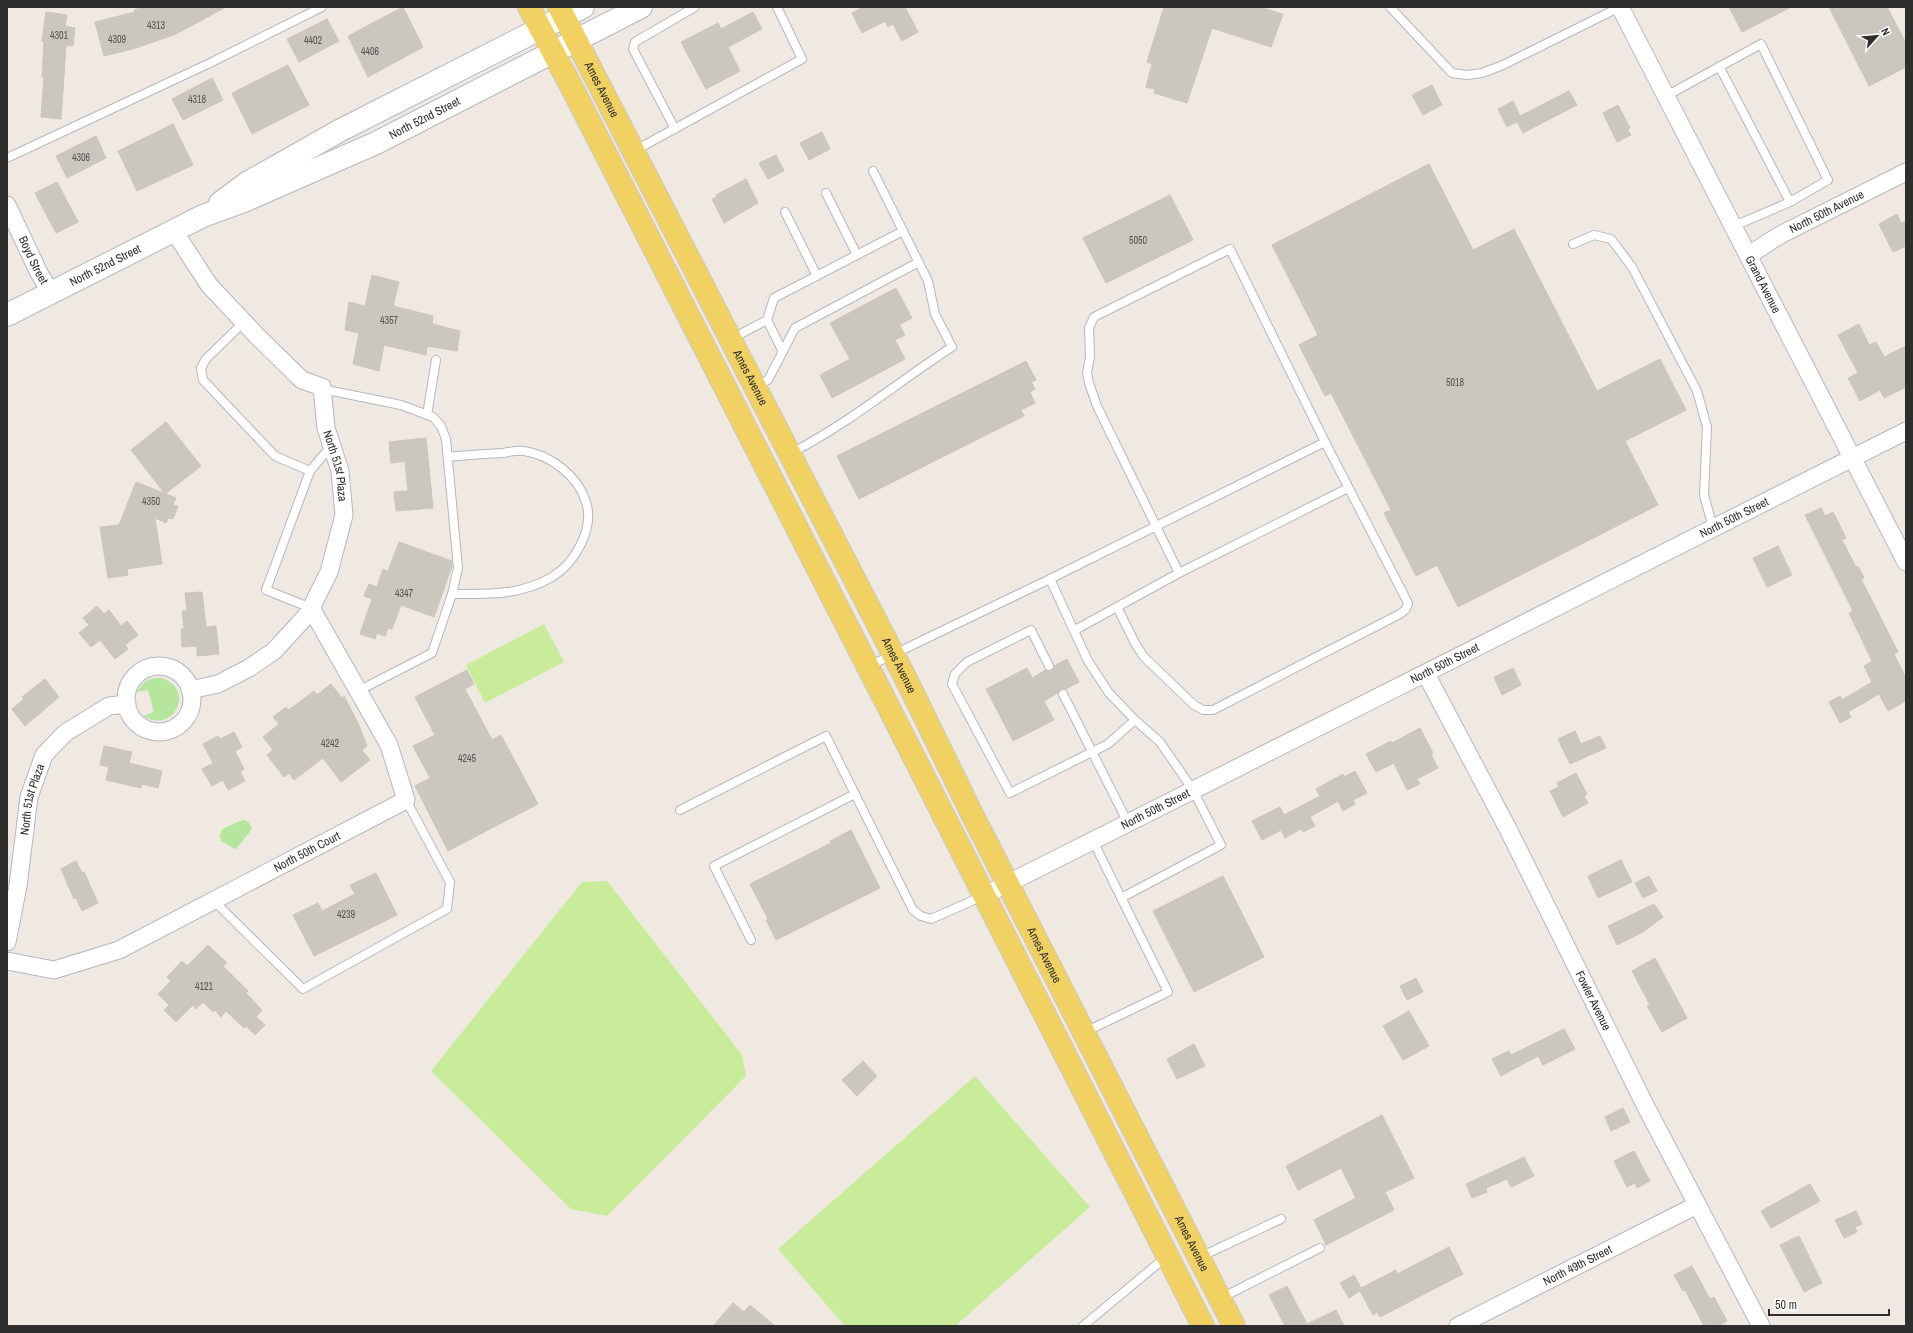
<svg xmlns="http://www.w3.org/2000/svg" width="1913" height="1333" viewBox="0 0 1913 1333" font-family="'Archivo Narrow',sans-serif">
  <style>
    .green { fill: #b6e59e }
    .pitch { fill: #c9ec9a }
    .building { fill: #cbc7bf; stroke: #cbc5ba }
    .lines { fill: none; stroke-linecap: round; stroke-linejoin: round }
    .lane-casing { stroke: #b4b7c1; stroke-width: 10 }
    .street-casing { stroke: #b4b7c1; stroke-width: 19 }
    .secondary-casing { stroke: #b4b7c1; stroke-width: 24 }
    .primary-casing { stroke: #c9c9c9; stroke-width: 24 }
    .lane { stroke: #fff; stroke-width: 8 }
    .street { stroke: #fff; stroke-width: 17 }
    .secondary { stroke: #fff; stroke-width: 22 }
    .primary { stroke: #f2d163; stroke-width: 22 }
    .labels { text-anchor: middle; stroke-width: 4; stroke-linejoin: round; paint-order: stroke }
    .number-label { font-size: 10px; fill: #555452 }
    .street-label { font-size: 12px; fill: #2e2e2e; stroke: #fff }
  </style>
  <rect width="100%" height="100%" fill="#efe9e1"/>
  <g class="green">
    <path d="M161 678C196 688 175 735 143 716L154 712 148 690 137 692C143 682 149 677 161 678Z"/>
    <path d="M245 820 250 824 252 829 237 848 235 849 221 841 220 836 222 829 240 821Z"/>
  </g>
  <g class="pitch">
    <path d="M544 624 564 662 485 703 466 665Z"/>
    <path d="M607 881 742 1055 746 1076 607 1216 571 1209 431 1071 582 882Z"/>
    <path d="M975 1076 1090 1207 955 1326H845L778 1249Z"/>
  </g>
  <g class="building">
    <path d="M144 7H226L176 34 136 48 104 56 95 22 135 12 134 10Z"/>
    <path d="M403 7 423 47 368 77 348 36Z"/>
    <path d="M864 7H905L918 32 902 41 893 24 888 27 885 21 862 33 852 13Z"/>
    <path d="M1164 7H1259L1283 14 1271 47 1212 28 1187 103 1154 93 1155 89 1146 87 1152 64 1147 62Z"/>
    <path d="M1729 7H1791L1742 32Z"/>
    <path d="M1829 7H1887L1906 43V67L1869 86Z"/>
    <path d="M46 12 67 15 65 26 75 28 73 46 66 45 61 119 41 117 44 77H42L44 42 42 41Z"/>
    <path d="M753 12 762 29 728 47 740 71 706 89 681 42 718 23 721 29Z"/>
    <path d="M327 19 339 41 299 62 287 39Z"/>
    <path d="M288 65 309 105 252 134 232 93Z"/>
    <path d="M212 78 223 100 183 120 172 99Z"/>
    <path d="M1432 85 1442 105 1423 115 1412 95Z"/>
    <path d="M1569 91 1577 105 1523 133 1517 122 1507 127 1498 109 1513 101 1520 116Z"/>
    <path d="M1618 105 1630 128 1627 129 1631 135 1617 142 1603 113Z"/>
    <path d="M173 124 193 165 137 191 118 151Z"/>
    <path d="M822 132 830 149 809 160 800 143Z"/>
    <path d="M96 136 106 158 67 178 56 156Z"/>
    <path d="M776 155 784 171 768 179 759 163Z"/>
    <path d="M1429 164 1473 250 1514 229 1597 391 1660 359 1686 410 1625 441 1658 505 1458 607 1437 565 1416 576 1384 513 1391 510 1331 393 1325 396 1299 345 1318 335 1272 245Z"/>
    <path d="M746 179 758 203 724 223 712 199 717 197 716 195Z"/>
    <path d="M57 182 78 222 56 233 35 193Z"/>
    <path d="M1170 195 1193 240 1106 283 1083 238Z"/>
    <path d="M1897 214 1901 223 1906 221V246L1893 252 1879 224Z"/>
    <path d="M372 275 399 282 393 306 433 316 432 324 460 331 457 351 427 346 426 355 384 345 379 371 353 364 359 333 345 330 349 302 365 306Z"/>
    <path d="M896 288 912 318 899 325 905 335 895 340 905 359 832 398 820 375 850 359 830 323Z"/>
    <path d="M1859 324 1869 345 1876 342 1884 357 1906 346V387L1884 398 1880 390 1860 401 1848 378 1858 373 1838 335Z"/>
    <path d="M1026 361 1036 380 1031 382 1035 389 1030 392 1035 403 1021 410 1024 416 859 499 837 456Z"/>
    <path d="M166 422 201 466 165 494 131 450Z"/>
    <path d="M426 438 433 508 396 511 394 492 408 491 405 461 391 463 389 442Z"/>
    <path d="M136 482 176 498 173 505 178 506 173 519 168 518 166 523 155 518 162 564 127 569 128 575 108 578 100 527 119 525Z"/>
    <path d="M1821 508 1825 516 1833 512 1846 538 1842 540 1856 567 1858 566 1864 578 1861 579 1898 652 1894 654 1906 678V701L1888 711 1879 694 1848 712 1851 717 1840 723 1829 702 1840 696 1842 700 1872 682 1864 666 1872 661 1849 613 1853 611 1805 515Z"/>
    <path d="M399 542 452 561V566L434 617 401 605 392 629 388 628 385 636 377 633 375 639 360 634 372 599 364 596 369 584 377 587 383 569 388 571Z"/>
    <path d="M1778 546 1792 575 1767 587 1753 558Z"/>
    <path d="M202 592 206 627 216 626 219 654 197 656V646L182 647 181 629H184L182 611H187L185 593Z"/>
    <path d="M97 606 104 614 109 610 121 626 127 621 138 635 125 645 128 649 115 659 100 640 91 647 79 633 89 625 83 618Z"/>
    <path d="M1067 659 1079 682 1066 689H1060L1058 693 1044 701 1054 720 1013 741 986 689 1027 668 1032 678 1046 670 1052 671 1054 666Z"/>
    <path d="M1513 668 1521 685 1502 695 1494 677Z"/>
    <path d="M467 670 474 684 465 689 492 740 501 735 538 804 448 851 415 786 430 778 413 746 435 735 415 697Z"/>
    <path d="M45 679 59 697 25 726 12 709 24 699 22 697Z"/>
    <path d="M331 684 342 698 344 696 358 723 367 746 362 750 370 760 341 782 323 758 294 780 289 773 284 777 267 755 273 750 263 737 279 724 273 717 286 707 289 710 314 691 317 695Z"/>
    <path d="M1420 728 1433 753 1431 754 1438 768 1417 779 1420 784 1407 790 1394 763 1376 772 1366 754 1391 741 1392 743Z"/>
    <path d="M1575 731 1581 744 1600 736 1606 748 1570 764 1558 739Z"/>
    <path d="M234 732 242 747 235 751 244 769 240 772 245 781 228 790 223 780 212 786 202 769 213 763 203 744 218 736 220 739Z"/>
    <path d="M104 746 132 752 129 763 162 771 158 788 142 784 141 788 106 780 109 767 100 765Z"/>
    <path d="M1355 771 1367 793 1353 800 1355 804 1343 811 1338 801 1310 817 1315 826 1303 832 1301 829 1285 838 1281 830 1262 840 1252 821 1280 807 1284 815 1320 796 1316 789 1343 774 1344 777Z"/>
    <path d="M1576 773 1587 794 1584 796 1588 803 1563 817 1550 791 1559 787 1557 783Z"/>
    <path d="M851 830 880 888 776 940 766 920 768 919 750 884 831 843 830 841Z"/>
    <path d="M1621 860 1632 882 1598 898 1588 876Z"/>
    <path d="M76 861 82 873 84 872 98 903 82 911 76 898 74 899 61 869Z"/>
    <path d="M376 873 397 915 314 956 293 915 318 903 322 911 355 894 350 885Z"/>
    <path d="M1223 876 1264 957 1194 992 1153 911Z"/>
    <path d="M1649 876 1657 891 1643 898 1635 883Z"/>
    <path d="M1654 904 1663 917 1643 932 1617 945 1608 926Z"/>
    <path d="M208 945 227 963 223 966 248 991 246 993 262 1010 256 1017 265 1025 255 1035 246 1026 244 1028 226 1011 221 1017 215 1010 213 1012 203 1002 196 1009 193 1005 176 1022 164 1010 169 1005 158 994 171 981 167 977 182 961 187 966Z"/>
    <path d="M1655 958 1687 1018 1662 1032 1647 1006 1650 1005 1632 971Z"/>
    <path d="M1416 978 1423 992 1407 1000 1400 986Z"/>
    <path d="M1409 1011 1429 1046 1403 1060 1383 1026Z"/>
    <path d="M1564 1029 1575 1049 1543 1065 1538 1056 1501 1076 1492 1059 1509 1051 1511 1055Z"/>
    <path d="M1194 1044 1205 1066 1177 1079 1167 1059Z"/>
    <path d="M863 1061 877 1076 857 1096 842 1080Z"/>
    <path d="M1623 1108 1630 1122 1611 1131 1605 1117Z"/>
    <path d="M1382 1115 1414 1178 1385 1192 1394 1210 1326 1245 1314 1220 1356 1198 1341 1168 1298 1190 1286 1166Z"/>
    <path d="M1634 1151 1650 1181 1637 1188 1635 1183 1627 1187 1614 1161Z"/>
    <path d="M1524 1157 1534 1176 1511 1187 1507 1179 1486 1188 1487 1192 1472 1198 1466 1184Z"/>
    <path d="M1810 1184 1820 1201 1771 1228 1761 1211Z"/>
    <path d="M1856 1211 1862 1224 1855 1227 1857 1232 1844 1238 1835 1220Z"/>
    <path d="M1799 1236 1822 1283 1804 1292 1780 1245Z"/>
    <path d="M1449 1247 1463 1274 1380 1317 1377 1312 1373 1315 1360 1291 1349 1298 1340 1283 1354 1275 1361 1288 1396 1270 1397 1274Z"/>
    <path d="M1692 1266 1710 1299 1714 1297 1727 1321 1718 1326H1704L1685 1290 1683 1291 1674 1275Z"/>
    <path d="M1287 1286 1307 1324 1336 1310 1344 1326H1285L1269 1295Z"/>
    <path d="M733 1303 744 1312 750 1305 775 1326H713Z"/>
  </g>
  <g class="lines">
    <defs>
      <g id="lane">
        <path d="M1390 7 1452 73 1467 75 1482 73 1503 65 1620 7"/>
        <path d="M1719 66 1790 202"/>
        <path d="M1666 96 1761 44 1828 180 1790 202 1734 226"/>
        <path d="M675 129 633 49 635 42 695 7"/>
        <path d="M634 151 802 59 777 7"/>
        <path d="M7 158 210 63 322 7"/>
        <path d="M826 193 857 255"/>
        <path d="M785 212 817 276"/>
        <path d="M1573 244 1594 235 1611 239 1632 267 1697 391 1707 427 1704 495 1713 528"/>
        <path d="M767 320 782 350"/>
        <path d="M244 322 206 359 201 368 203 380 275 456 310 471 331 446"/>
        <path d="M731 339 767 320 774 298 903 231"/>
        <path d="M756 386 768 380 795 328 919 262"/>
        <path d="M322 387 332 391 401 405 433 417 441 426 446 439 458 568 452 594 432 653 358 691"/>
        <path d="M427 415 436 360"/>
        <path d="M791 453C848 424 898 382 952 347L935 314 928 281 873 171"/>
        <path d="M448 457C466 455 484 454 502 453 509 452 517 450 524 451 551 455 578 476 586 502 595 529 574 564 552 577 519 596 488 594 452 594"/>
        <path d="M310 471 266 590 311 608"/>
        <path d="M1050 579 1088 661 1109 693 1135 720 1160 742 1193 790 1221 845 1121 898"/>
        <path d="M1117 607 1136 645 1144 657 1194 705 1203 710H1213L1400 614 1406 609 1408 603 1325 442 1230 249 1094 317 1089 328 1090 357 1087 373 1089 383 1097 406 1179 573"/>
        <path d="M1075 630 1179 573 1348 488"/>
        <path d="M869 666 1050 579 1325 442"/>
        <path d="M1049 666 1031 630 967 662 955 674 952 684 1010 793 1108 744 1135 720"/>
        <path d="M1063 694 1128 823"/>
        <path d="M680 810 826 736 913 910 921 916 931 919 983 896"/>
        <path d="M213 900 303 989 447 909 450 882 406 800"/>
        <path d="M751 940 714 866 855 794"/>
        <path d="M1085 1032 1168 992 1093 841"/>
        <path d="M1200 1257 1281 1219"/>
        <path d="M1221 1298 1320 1248"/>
        <path d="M1083 1326 1167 1256"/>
      </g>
      <g id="street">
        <path id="s1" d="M1620 7 1906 562"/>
        <path id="s2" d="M7 205 39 273 51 293"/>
        <path id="s3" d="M174 231 209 285 257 336 302 380 322 387 326 428 340 471 344 515 329 572 308 614 274 651 249 668 218 684 190 690"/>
        <path id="s4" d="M1749 255 1780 235 1906 172"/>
        <circle cx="159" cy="699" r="33"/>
        <path id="s5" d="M1426 674 1508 829 1645 1105 1761 1326"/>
        <path id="s6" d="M983 896 1906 431"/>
        <path id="s7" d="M7 942 18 886 29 797 44 755 65 733 109 706 127 704"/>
        <path id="s8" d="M7 961 54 970 119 950 406 800 389 745 311 608"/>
        <path id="s9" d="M1458 1326 1697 1205"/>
      </g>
      <g id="secondary">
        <path d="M220 203 247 183 339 131 583 7"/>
        <path id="s10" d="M7 315 203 216 244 201 376 143 641 7"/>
      </g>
      <g id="primary">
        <path d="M529 7 569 82C782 496 992 911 1203 1326"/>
        <path id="s11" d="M559 7 907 681 972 814 1234 1326"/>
      </g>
    </defs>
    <use href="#lane" class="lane-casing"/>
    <use href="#street" class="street-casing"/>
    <use href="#secondary" class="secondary-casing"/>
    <use href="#primary" class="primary-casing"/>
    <use href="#lane" class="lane"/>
    <use href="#street" class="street"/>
    <use href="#secondary" class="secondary"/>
    <use href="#primary" class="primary"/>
  </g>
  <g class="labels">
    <g class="number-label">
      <text x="156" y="29">4313</text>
      <text x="59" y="39">4301</text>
      <text x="117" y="43">4309</text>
      <text x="313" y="44">4402</text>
      <text x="370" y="55">4406</text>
      <text x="197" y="103">4318</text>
      <text x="81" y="161">4306</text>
      <text x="1138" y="244">5050</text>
      <text x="389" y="324">4357</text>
      <text x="1455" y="386">5018</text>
      <text x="151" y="505">4350</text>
      <text x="404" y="597">4347</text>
      <text x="330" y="747">4242</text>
      <text x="467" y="762">4245</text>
      <text x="346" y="918">4239</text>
      <text x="204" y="990">4121</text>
    </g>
    <g class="street-label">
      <text dy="4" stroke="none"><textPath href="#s11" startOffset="93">Ames Avenue</textPath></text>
      <text dy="4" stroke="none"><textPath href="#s10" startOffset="462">North 52nd Street</textPath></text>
      <text dy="4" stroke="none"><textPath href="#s4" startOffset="89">North 50th Avenue</textPath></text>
      <text dy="4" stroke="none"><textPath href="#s2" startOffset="61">Boyd Street</textPath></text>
      <text dy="4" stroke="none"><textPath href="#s10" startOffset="110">North 52nd Street</textPath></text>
      <text dy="4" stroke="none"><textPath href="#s1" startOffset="312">Grand Avenue</textPath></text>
      <text dy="4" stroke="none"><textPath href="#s11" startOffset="417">Ames Avenue</textPath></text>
      <text dy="4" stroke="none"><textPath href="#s3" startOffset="299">North 51st Plaza</textPath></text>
      <text dy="4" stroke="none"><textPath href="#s6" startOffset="841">North 50th Street</textPath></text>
      <text dy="4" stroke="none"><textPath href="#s6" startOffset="517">North 50th Street</textPath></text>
      <text dy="4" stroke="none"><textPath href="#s11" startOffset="741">Ames Avenue</textPath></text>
      <text dy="4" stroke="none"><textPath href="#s7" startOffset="145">North 51st Plaza</textPath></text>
      <text dy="4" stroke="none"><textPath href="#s6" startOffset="193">North 50th Street</textPath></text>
      <text dy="4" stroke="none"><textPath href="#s8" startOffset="328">North 50th Court</textPath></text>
      <text dy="4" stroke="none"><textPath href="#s11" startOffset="1065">Ames Avenue</textPath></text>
      <text dy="4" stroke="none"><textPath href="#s5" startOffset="367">Fowler Avenue</textPath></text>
      <text dy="4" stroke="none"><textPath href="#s11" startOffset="1389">Ames Avenue</textPath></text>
      <text dy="4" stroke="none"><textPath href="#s9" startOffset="134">North 49th Street</textPath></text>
    </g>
  </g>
  <rect width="1913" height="1333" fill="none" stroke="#2e2e2e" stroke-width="16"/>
  <g transform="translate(1877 36) rotate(63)" stroke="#ffffff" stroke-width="3" paint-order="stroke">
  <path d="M0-3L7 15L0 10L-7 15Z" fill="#2e2e2e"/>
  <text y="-6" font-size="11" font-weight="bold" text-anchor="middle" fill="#2e2e2e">N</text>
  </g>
  <path d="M1769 1309v6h120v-6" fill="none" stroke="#2e2e2e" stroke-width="2"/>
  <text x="1775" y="1309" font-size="12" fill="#2e2e2e" stroke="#ffffff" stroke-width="3" paint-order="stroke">50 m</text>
</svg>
